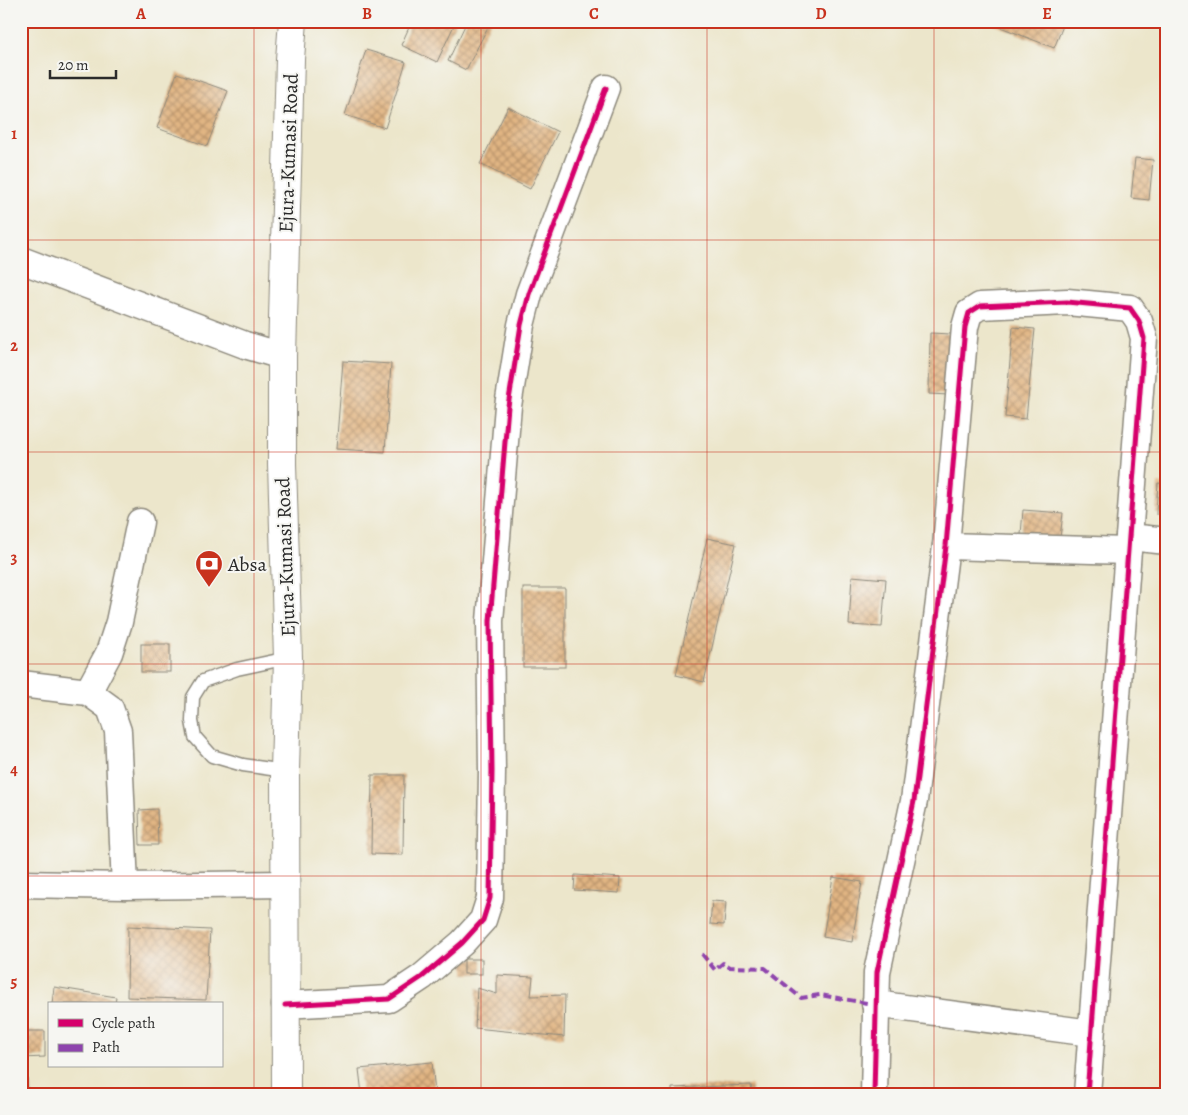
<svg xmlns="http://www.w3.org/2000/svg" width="1188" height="1115" viewBox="0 0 1188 1115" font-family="Alegreya,serif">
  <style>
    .building { fill: url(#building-cross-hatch) }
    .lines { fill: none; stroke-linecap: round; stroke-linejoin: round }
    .lane-casing { stroke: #8c887b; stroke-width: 15 }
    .street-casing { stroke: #8c887b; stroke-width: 29 }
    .primary-casing { stroke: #8c887b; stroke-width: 30 }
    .lane { stroke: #fff; stroke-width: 12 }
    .street { stroke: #fff; stroke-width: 26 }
    .primary { stroke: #fff; stroke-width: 28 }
    .quiet { stroke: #8e44ad; stroke-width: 4; stroke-dasharray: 8 4; stroke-linecap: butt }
    .cycleway-casing { stroke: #f6f6f2; stroke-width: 8 }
    .cycleway { stroke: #d6006c; stroke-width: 5 }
    .grid { fill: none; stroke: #c8321e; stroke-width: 1; stroke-opacity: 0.55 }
    .labels { text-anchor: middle; stroke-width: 4; stroke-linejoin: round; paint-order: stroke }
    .street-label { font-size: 20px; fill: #2b2b2b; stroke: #f6f6f2 }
    .poi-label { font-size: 20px; fill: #2b2b2b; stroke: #f6f6f2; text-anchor: start }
    .neatline { fill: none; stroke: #c8321e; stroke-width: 2 }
    .grid-label { font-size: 16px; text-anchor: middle; font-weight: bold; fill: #c8321e }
  </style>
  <defs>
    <pattern id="building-cross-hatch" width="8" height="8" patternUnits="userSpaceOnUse" patternTransform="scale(1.25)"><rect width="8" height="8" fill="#e1b583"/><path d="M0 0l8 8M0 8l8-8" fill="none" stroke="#b7936b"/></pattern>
  </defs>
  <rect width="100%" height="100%" fill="#f6f6f2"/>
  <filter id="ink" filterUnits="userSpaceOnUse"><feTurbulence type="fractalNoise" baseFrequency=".02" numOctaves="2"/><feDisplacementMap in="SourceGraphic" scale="10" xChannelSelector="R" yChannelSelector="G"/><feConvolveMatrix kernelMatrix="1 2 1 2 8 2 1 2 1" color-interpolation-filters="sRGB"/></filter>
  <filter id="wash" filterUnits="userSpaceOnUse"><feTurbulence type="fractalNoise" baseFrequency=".0096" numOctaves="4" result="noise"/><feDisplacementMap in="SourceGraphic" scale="20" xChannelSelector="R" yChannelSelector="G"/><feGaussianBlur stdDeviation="1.12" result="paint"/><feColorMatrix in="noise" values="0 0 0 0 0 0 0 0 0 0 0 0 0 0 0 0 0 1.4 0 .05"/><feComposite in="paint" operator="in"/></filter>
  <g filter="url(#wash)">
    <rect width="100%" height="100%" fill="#ece6cb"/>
    <g id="blocks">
      <g class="building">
        <path d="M412 21H456L437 62 401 45Z"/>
        <path d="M467 21H491L466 70 448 61Z"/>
        <path d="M985 21H1065L1054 48Z"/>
        <path d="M366 50 406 62 385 128 345 115Z"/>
        <path d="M177 73 228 91 207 146 157 128Z"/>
        <path d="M508 107 558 132 530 189 480 164Z"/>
        <path d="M1135 158 1153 160 1149 200 1131 198Z"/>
        <path d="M1013 327 1035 329 1026 419 1005 417Z"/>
        <path d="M930 333 951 334 949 395 929 394Z"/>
        <path d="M343 361 391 364 385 452 336 449Z"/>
        <path d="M1158 483 1167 484V514H1156Z"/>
        <path d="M1023 510 1063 513 1060 538 1021 535Z"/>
        <path d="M707 538 736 544 704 682 676 675Z"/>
        <path d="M852 576 886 579 882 627 849 625Z"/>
        <rect x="523" y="588" width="42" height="79"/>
        <rect x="141" y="644" width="29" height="28"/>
        <path d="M372 775H404L403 855 371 854Z"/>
        <path d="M157 809 158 845H140L139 810Z"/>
        <path d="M575 875 620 878 619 893 574 890Z"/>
        <path d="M833 877 862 882 852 942 823 937Z"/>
        <path d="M712 901 726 902 724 925 710 924Z"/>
        <path d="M128 926 210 930 206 1000 127 997Z"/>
        <rect x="464" y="959" width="18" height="15"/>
        <path d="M497 975 533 977 531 996 565 995 564 1037 475 1028 477 988 497 994Z"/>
        <path d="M54 987 116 997 115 1004H52Z"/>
        <path d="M21 1031H45V1057L21 1058Z"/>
        <path d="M432 1062 435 1094H362L359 1069Z"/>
        <path d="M21 1063H27L28 1094H21Z"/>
        <path d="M751 1085 752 1094H672V1088Z"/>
      </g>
    </g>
  </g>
  <g filter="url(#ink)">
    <use href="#blocks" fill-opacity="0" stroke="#8c887b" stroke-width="1"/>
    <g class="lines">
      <defs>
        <path id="lane" d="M285 771 243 765 212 756 195 737 192 721 193 697 203 681 237 669 288 658"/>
        <g id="street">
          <path d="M21 260 245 345 282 356"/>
          <path d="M1129 537 1167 541"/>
          <path d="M946 546 1128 551"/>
          <path d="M21 684 88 692 110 708 118 731 125 886"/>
          <path d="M88 692 109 653 119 622 140 522"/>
          <path d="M21 884 125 886 285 884"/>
          <path d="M875 1004 1091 1033"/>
          <path d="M285 1005 389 999 422 977 462 943 483 920 490 898 492 771 490 621 508 406 521 325 529 294 606 88"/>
          <path d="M874 1094 877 972 914 801 946 546 965 327 969 313 980 306 1067 302 1130 308 1139 321 1144 338 1087 1094"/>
        </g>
        <path id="primary" d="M286 1094 285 771 288 658 282 464V356L290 59 293 21"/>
      </defs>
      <use href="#lane" class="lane-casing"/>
      <use href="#street" class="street-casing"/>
      <use href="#primary" class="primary-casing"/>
      <use href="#lane" class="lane"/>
      <use href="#street" class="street"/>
      <use href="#primary" class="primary"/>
      <path class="quiet" d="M702 954 715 970 723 963 729 967 765 968 801 998 820 995 867 1003"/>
      <defs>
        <g id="cycleway">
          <path d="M285 1005 389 999 422 977 462 943 483 920 490 898 492 771 490 621 508 406 521 325 529 294 606 88"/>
          <path d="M874 1094 877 972 914 801 946 546 965 327 969 313 980 306 1067 302 1130 308 1139 321 1144 338 1087 1094"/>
        </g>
      </defs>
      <use href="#cycleway" class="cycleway-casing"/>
      <use href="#cycleway" class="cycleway"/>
    </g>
  </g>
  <path class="grid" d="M254 21V1094M481 21V1094M707 21V1094M934 21V1094M21 240H1167M21 452H1167M21 664H1167M21 876H1167"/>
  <defs>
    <symbol id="bank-pin" viewBox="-11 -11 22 30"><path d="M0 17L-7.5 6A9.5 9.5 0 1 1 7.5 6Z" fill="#c8321e" stroke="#f6f6f2"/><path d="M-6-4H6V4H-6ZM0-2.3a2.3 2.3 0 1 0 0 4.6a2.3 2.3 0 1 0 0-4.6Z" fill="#fff"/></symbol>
  </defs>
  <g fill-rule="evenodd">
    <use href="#bank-pin" x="193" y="548" width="32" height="43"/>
  </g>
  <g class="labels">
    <g class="street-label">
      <text transform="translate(288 153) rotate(-88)" y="7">Ejura-Kumasi Road</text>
      <text transform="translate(285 557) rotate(-92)" y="7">Ejura-Kumasi Road</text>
    </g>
    <g class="poi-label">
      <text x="228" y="571">Absa</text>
    </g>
  </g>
  <rect width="1188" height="1115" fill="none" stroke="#f6f6f2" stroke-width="55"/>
  <rect x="48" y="1002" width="175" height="65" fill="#f6f6f2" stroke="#a5a5a2"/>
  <rect x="58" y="1019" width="25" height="8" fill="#d6006c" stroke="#a5a5a2"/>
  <text x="92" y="1028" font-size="15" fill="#2b2b2b">Cycle path</text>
  <rect x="58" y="1044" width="25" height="8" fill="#8e44ad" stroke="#a5a5a2"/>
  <text x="92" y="1052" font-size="15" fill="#2b2b2b">Path</text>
  <path d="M50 70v8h66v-8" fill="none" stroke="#2b2b2b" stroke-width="2.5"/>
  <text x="58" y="70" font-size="15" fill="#2b2b2b" stroke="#f6f6f2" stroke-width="4" paint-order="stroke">20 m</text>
  <rect x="28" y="28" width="1132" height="1060" class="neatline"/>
  <g class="grid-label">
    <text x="141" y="19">A</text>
    <text x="367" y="19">B</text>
    <text x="594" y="19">C</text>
    <text x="821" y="19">D</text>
    <text x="1047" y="19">E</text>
    <text x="14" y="139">1</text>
    <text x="14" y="351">2</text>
    <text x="14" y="563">3</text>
    <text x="14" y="775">4</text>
    <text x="14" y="987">5</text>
  </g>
</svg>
